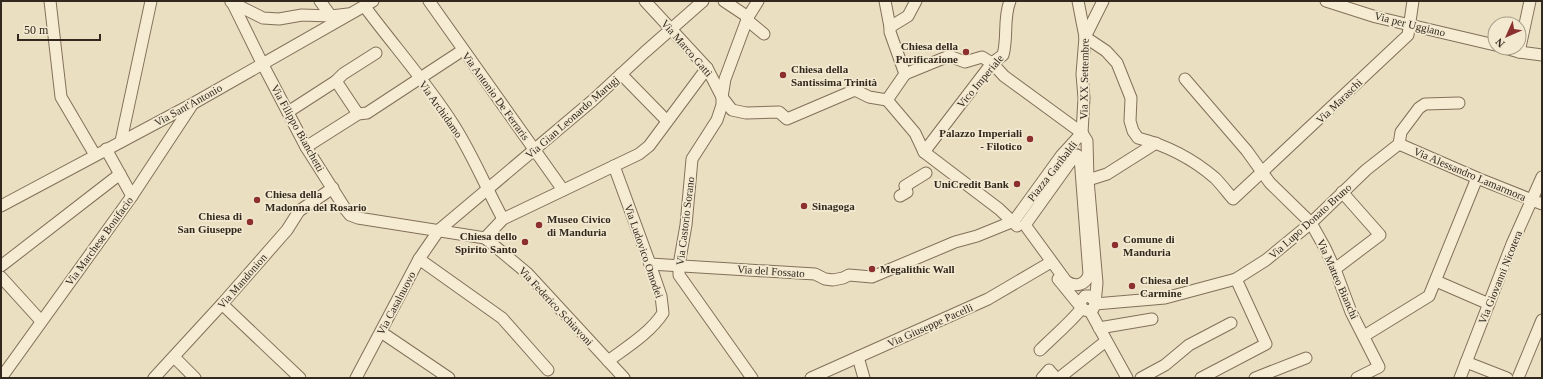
<svg xmlns="http://www.w3.org/2000/svg" width="1543" height="379" viewBox="0 0 1543 379" font-family="'Times New Roman',serif">
  <style>
    .lines { fill: none; stroke-linecap: round; stroke-linejoin: round }
    .minor-casing { stroke: #82705a; stroke-width: 13 }
    .minor { stroke: #f6ecd3; stroke-width: 11 }
    .poi-dot { fill: #8c302f; stroke: #f2e9d0; stroke-width: 1.5 }
    .labels { text-anchor: middle; stroke-width: 3.5; stroke-linejoin: round; paint-order: stroke }
    .street-label { font-size: 11px; fill: #33281d; stroke: #f2e9d0 }
    .poi-label { font-size: 11px; font-weight: bold; fill: #33281d; stroke: #f2e9d0; text-anchor: start }
  </style>
  <rect width="100%" height="100%" fill="#eadfc1"/>
  <g class="lines">
    <defs>
      <g id="minor">
        <path d="M50 1 61 97 95 155"/>
        <path d="M320 1 331 16"/>
        <path d="M429 1 563 190"/>
        <path d="M645 1 707 68 722 97 732 110 746 113 779 112 787 119 855 90 869 97 887 100 905 74"/>
        <path d="M724 1 748 17"/>
        <path d="M885 1 890 27V32L905 74"/>
        <path d="M1078 1 1085 37 1082 74 1084 98 1082 133"/>
        <path d="M1326 1 1376 17 1495 45"/>
        <path d="M231 2 263 18 279 19 302 15 331 16 348 14"/>
        <path d="M232 2 262 63 306 147 346 210 350 215 358 218 485 238"/>
        <path d="M365 7C394 46 427 83 453 124 473 155 486 188 503 219"/>
        <path d="M747 20 764 34"/>
        <path d="M890 27 908 16 916 1"/>
        <path d="M1085 37 1106 51 1117 63 1131 98 1130 121 1133 131 1138 138C1165 145 1193 159 1215 178 1221 184 1227 192 1233 199L1262 172 1270 183 1311 223 1325 248 1336 272 1351 312 1379 367 1357 378"/>
        <path d="M1085 37 1103 1"/>
        <path d="M1505 48 1519 52 1542 55"/>
        <path d="M1519 52 1530 1"/>
        <path d="M621 74 667 121"/>
        <path d="M905 74 949 56 965 62 982 57 992 63 1004 76 1082 133 1087 141 1088 180 1097 283 1095 304 1093 309C1086 313 1081 309 1080 302L1085 296H1089L1095 301"/>
        <path d="M1185 79 1247 151 1262 172 1408 35 1413 1"/>
        <path d="M336 81 343 74 376 53"/>
        <path d="M887 100 915 133 924 152"/>
        <path d="M288 112 336 81 358 114"/>
        <path d="M121 141 151 1"/>
        <path d="M1399 144 1477 178 1542 204"/>
        <path d="M1399 144 1401 132 1419 108 1425 104 1459 103"/>
        <path d="M306 147 358 114 367 113 463 50"/>
        <path d="M106 149 132 196"/>
        <path d="M924 152 999 209 1017 226"/>
        <path d="M924 152 992 63 1003 55C1008 38 1003 18 1010 1"/>
        <path d="M1077 155 1080 157 1089 274C1086 285 1075 288 1066 281L1025 225 1073 158Z"/>
        <path d="M1088 180 1107 174 1156 143"/>
        <path d="M900 196 907 192 905 186 926 173"/>
        <path d="M1 206 194 103 373 1"/>
        <path d="M1014 221 1061 156 1082 133"/>
        <path d="M485 238 503 219 639 154 649 146 707 68"/>
        <path d="M485 238 527 273 624 378"/>
        <path d="M419 259 502 318 548 370"/>
        <path d="M650 264 815 274 825 279 833 280 843 278 849 275 872 277 955 242 977 236 1014 221"/>
        <path d="M1 266 120 174"/>
        <path d="M1335 269 1380 235 1342 192"/>
        <path d="M1 277 41 321"/>
        <path d="M1058 279 1080 306"/>
        <path d="M1436 281 1489 304"/>
        <path d="M222 304 300 378"/>
        <path d="M1095 304 1165 298 1236 279 1266 260 1311 223 1366 170 1399 144"/>
        <path d="M1090 311 1127 378"/>
        <path d="M1099 328 1152 319"/>
        <path d="M381 332 449 378"/>
        <path d="M1364 336 1429 296 1477 178"/>
        <path d="M1040 350C1054 336 1070 323 1082 308"/>
        <path d="M174 357 195 378"/>
        <path d="M858 357 864 378"/>
        <path d="M608 361C627 347 650 333 663 313L661 296 650 264 614 166"/>
        <path d="M1466 362 1507 378"/>
        <path d="M1 378 132 196 192 105"/>
        <path d="M154 378 222 304 287 230 299 211 333 188"/>
        <path d="M356 378 419 259 439 230 592 101 645 52 703 1"/>
        <path d="M752 378 679 275V265L686 225 692 159 717 120 722 105V97L725 79 748 17 758 1"/>
        <path d="M811 378 988 299 1046 265"/>
        <path d="M1042 378 1049 370 1056 378"/>
        <path d="M1059 378 1106 341"/>
        <path d="M1141 378 1165 365 1189 345 1231 323"/>
        <path d="M1201 378 1266 344 1236 279"/>
        <path d="M1255 378 1306 358"/>
        <path d="M1460 378 1512 244 1542 177"/>
        <path d="M1518 378 1542 320"/>
      </g>
    </defs>
    <use href="#minor" class="minor-casing"/>
    <use href="#minor" class="minor"/>
  </g>
  <g class="poi-dot">
    <circle cx="966" cy="52" r="4"/>
    <circle cx="783" cy="75" r="4"/>
    <circle cx="1030" cy="139" r="4"/>
    <circle cx="1017" cy="184" r="4"/>
    <circle cx="257" cy="200" r="4"/>
    <circle cx="804" cy="206" r="4"/>
    <circle cx="250" cy="222" r="4"/>
    <circle cx="539" cy="225" r="4"/>
    <circle cx="525" cy="242" r="4"/>
    <circle cx="1115" cy="245" r="4"/>
    <circle cx="872" cy="269" r="4"/>
    <circle cx="1132" cy="286" r="4"/>
  </g>
  <g class="labels">
    <g class="street-label">
      <text transform="translate(1410 24) rotate(14)" y="4">Via per Uggiano</text>
      <text transform="translate(687 48) rotate(49)" y="4">Via Marco Gatti</text>
      <text transform="translate(1084 79) rotate(-89)" y="4">Via XX Settembre</text>
      <text transform="translate(980 81) rotate(-50)" y="4">Vico Imperiale</text>
      <text transform="translate(496 96) rotate(54)" y="4">Via Antonio De Ferraris</text>
      <text transform="translate(1339 101) rotate(-44)" y="4">Via Maraschi</text>
      <text transform="translate(188 105) rotate(-29)" y="4">Via Sant'Antonio</text>
      <text transform="translate(441 109) rotate(55)" y="4">Via Archidamo</text>
      <text transform="translate(572 117) rotate(-41)" y="4">Via Gian Leonardo Marugj</text>
      <text transform="translate(298 128) rotate(61)" y="4">Via Filippo Bianchetti</text>
      <text transform="translate(1052 171) rotate(-52)" y="4">Piazza Garibaldi</text>
      <text transform="translate(1470 174) rotate(23)" y="4">Via Alessandro Lamarmora</text>
      <text transform="translate(685 221) rotate(-83)" y="4">Via Castorio Sorano</text>
      <text transform="translate(1310 221) rotate(-42)" y="4">Via Lupo Donato Bruno</text>
      <text transform="translate(99 241) rotate(-54)" y="4">Via Marchese Bonifacio</text>
      <text transform="translate(644 251) rotate(71)" y="4">Via Ludovico Omodei</text>
      <text transform="translate(771 271) rotate(4)" y="4">Via del Fossato</text>
      <text transform="translate(1500 277) rotate(-68)" y="4">Via Giovanni Nicotera</text>
      <text transform="translate(1338 279) rotate(66)" y="4">Via Matteo Bianchi</text>
      <text transform="translate(242 281) rotate(-49)" y="4">Via Mandonion</text>
      <text transform="translate(396 303) rotate(-62)" y="4">Via Casalnuovo</text>
      <text transform="translate(556 306) rotate(47)" y="4">Via Federico Schiavoni</text>
      <text transform="translate(930 325) rotate(-24)" y="4">Via Giuseppe Pacelli</text>
    </g>
    <g class="poi-label">
      <text x="958" y="50" text-anchor="end">Chiesa della<tspan x="958" dy="13">Purificazione</tspan></text>
      <text x="791" y="73">Chiesa della<tspan x="791" dy="13">Santissima Trinità</tspan></text>
      <text x="1022" y="137" text-anchor="end">Palazzo Imperiali<tspan x="1022" dy="13">- Filotico</tspan></text>
      <text x="1009" y="188" text-anchor="end">UniCredit Bank</text>
      <text x="265" y="198">Chiesa della<tspan x="265" dy="13">Madonna del Rosario</tspan></text>
      <text x="812" y="210">Sinagoga</text>
      <text x="242" y="220" text-anchor="end">Chiesa di<tspan x="242" dy="13">San Giuseppe</tspan></text>
      <text x="547" y="223">Museo Civico<tspan x="547" dy="13">di Manduria</tspan></text>
      <text x="517" y="240" text-anchor="end">Chiesa dello<tspan x="517" dy="13">Spirito Santo</tspan></text>
      <text x="1123" y="243">Comune di<tspan x="1123" dy="13">Manduria</tspan></text>
      <text x="880" y="273">Megalithic Wall</text>
      <text x="1140" y="284">Chiesa del<tspan x="1140" dy="13">Carmine</tspan></text>
    </g>
  </g>
  <rect width="1543" height="379" fill="none" stroke="#33281d" stroke-width="4"/>
  <g transform="translate(1507 36) rotate(225)"><circle r="19" fill="#f2e9d0" stroke="#a69c88"/>
  <path d="M0-3L7 15L0 10L-7 15Z" fill="#8c302f"/>
  <text y="-6" font-size="11" font-weight="bold" text-anchor="middle" fill="#33281d">N</text>
  </g>
  <path d="M18 34v6h82v-6" fill="none" stroke="#33281d" stroke-width="2"/>
  <text x="24" y="34" font-size="12" fill="#33281d" stroke="#f2e9d0" stroke-width="3" paint-order="stroke">50 m</text>
</svg>
